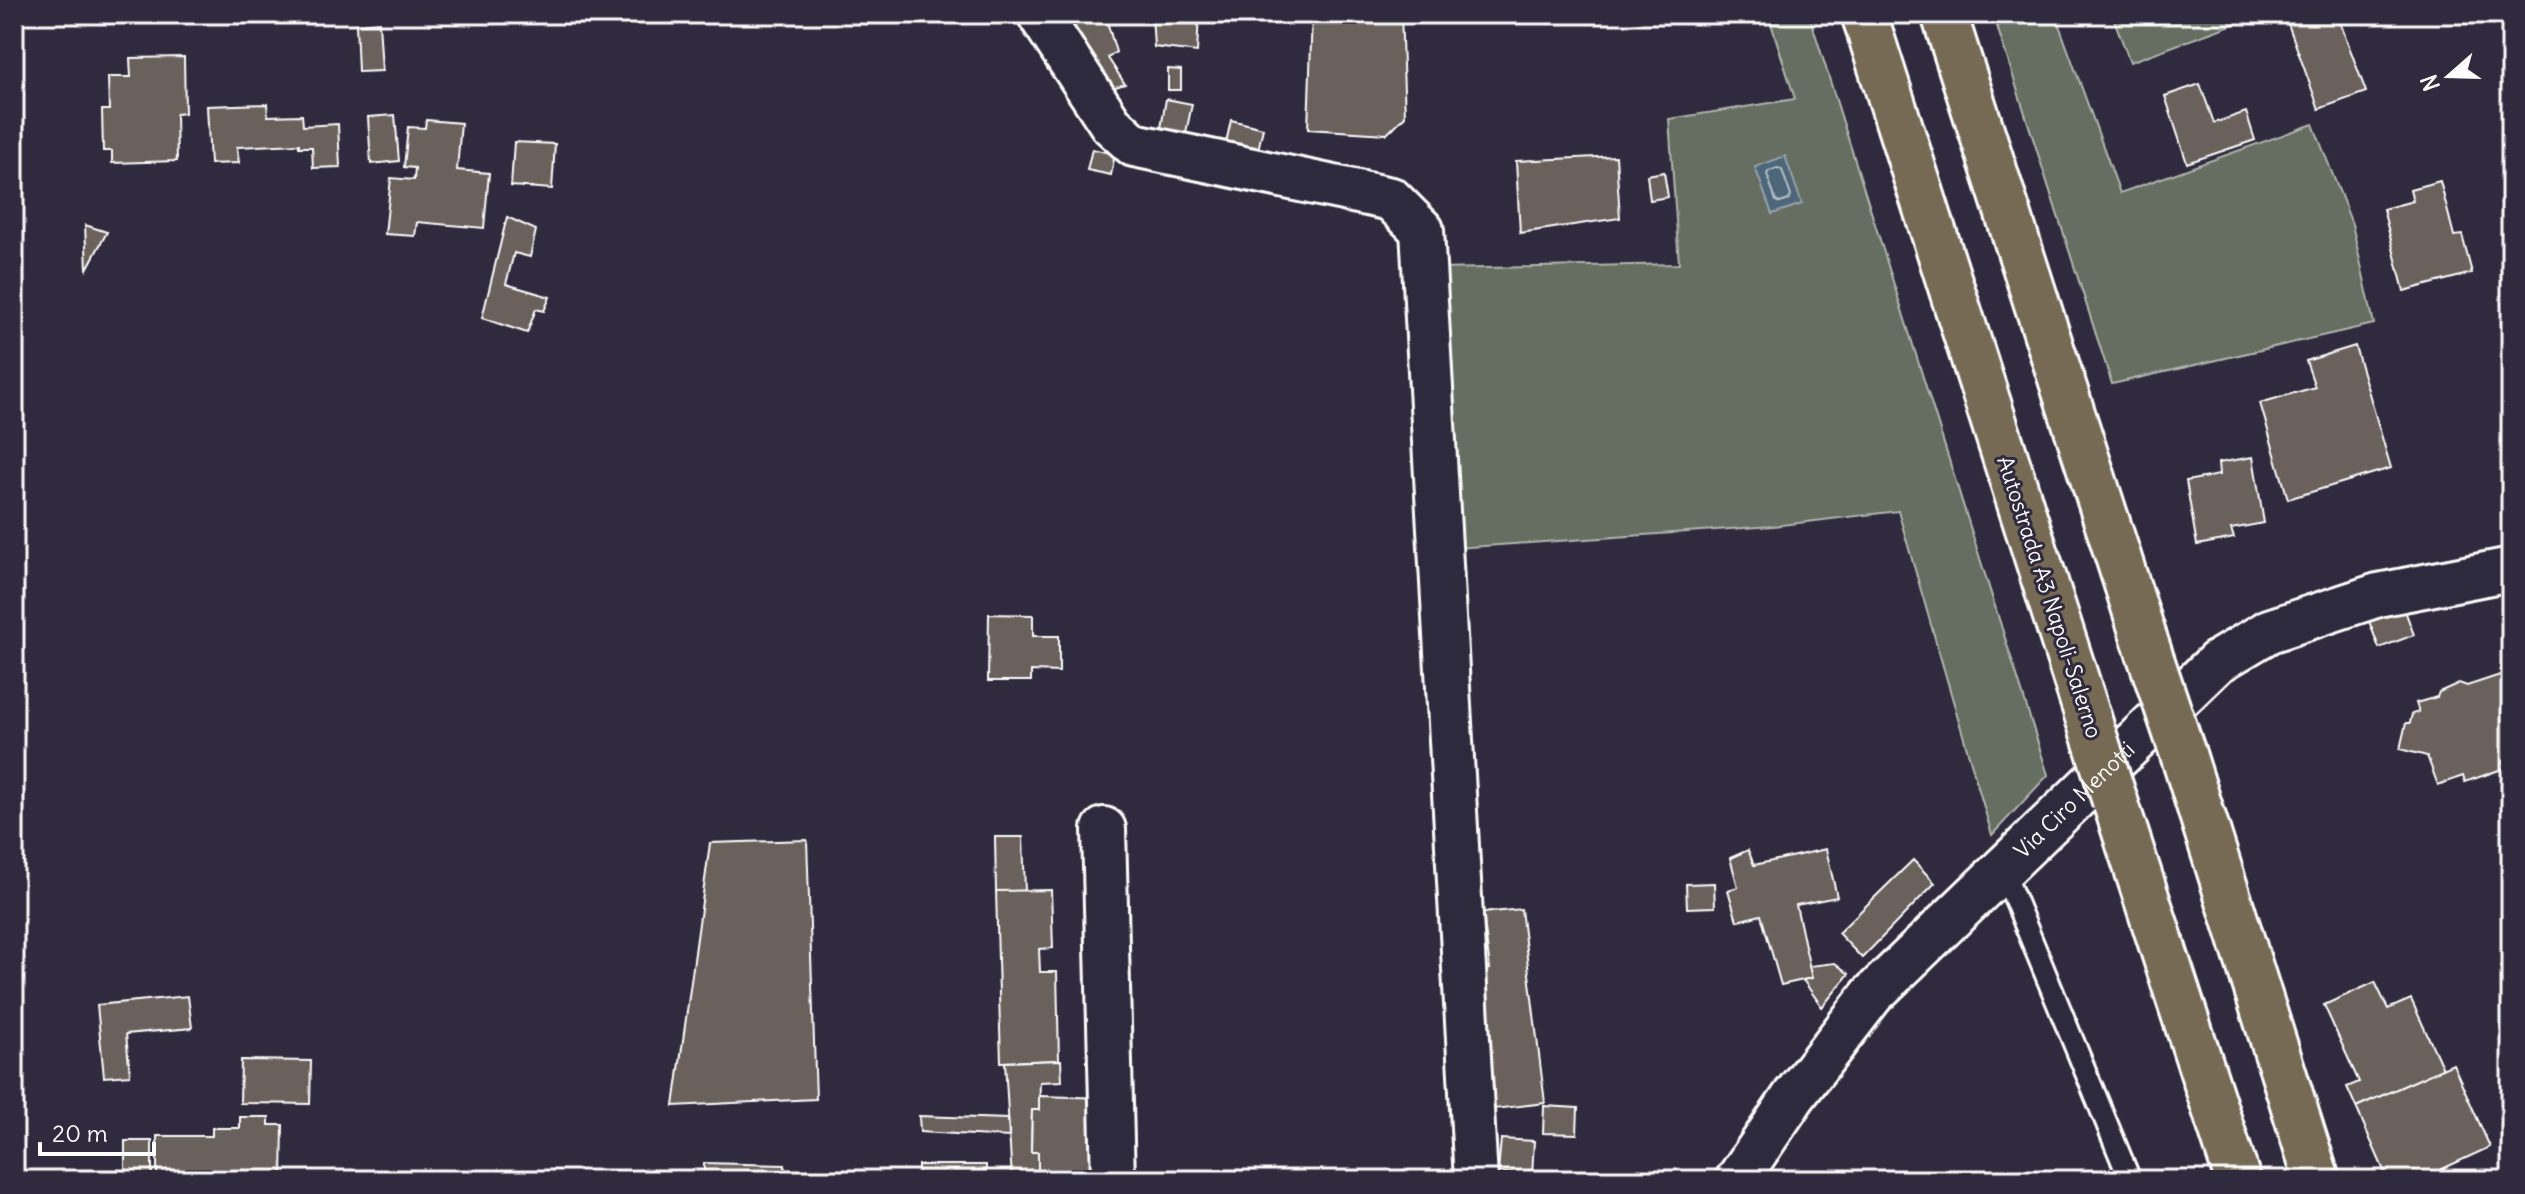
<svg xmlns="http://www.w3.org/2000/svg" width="2525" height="1194" viewBox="0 0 2525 1194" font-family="Delius,sans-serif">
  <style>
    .green { fill: #656e61; stroke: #b2b6b0; stroke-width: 2 }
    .water { fill: #4e6679; stroke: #95a3af; stroke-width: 2 }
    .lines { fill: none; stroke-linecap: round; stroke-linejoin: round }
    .shore { stroke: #b8c2c9; stroke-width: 2 }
    .building { fill: #6b605b; stroke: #fff; stroke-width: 2 }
    .service-casing { stroke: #fff; stroke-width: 26 }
    .minor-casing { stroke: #fff; stroke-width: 48 }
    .motorway-casing { stroke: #fff; stroke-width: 50 }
    .service { stroke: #2f2a3d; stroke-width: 20 }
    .minor { stroke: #2f2a3d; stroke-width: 42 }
    .motorway { stroke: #766a54; stroke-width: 44 }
    .motorway-bridge-casing { stroke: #fff; stroke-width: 50; stroke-linecap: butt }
    .motorway-bridge { stroke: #766a54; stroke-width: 44 }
    .labels { text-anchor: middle; stroke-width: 6; stroke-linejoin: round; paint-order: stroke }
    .street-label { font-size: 22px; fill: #fff; stroke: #2f2a3d }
  </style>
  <rect width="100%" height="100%" fill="#2f2a3d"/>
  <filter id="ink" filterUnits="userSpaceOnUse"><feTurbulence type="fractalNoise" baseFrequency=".0125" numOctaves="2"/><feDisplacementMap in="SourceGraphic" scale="16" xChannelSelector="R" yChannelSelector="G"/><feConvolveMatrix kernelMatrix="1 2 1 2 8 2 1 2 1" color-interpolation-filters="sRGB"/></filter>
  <g filter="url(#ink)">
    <g class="green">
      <path d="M1768 14H1809L2048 775 1992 835 1898 511 1773 526 1456 548 1437 269 1679 264 1669 119 1795 99Z"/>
      <path d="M1993 14H2055L2120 193 2313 124 2352 224 2374 324 2112 384Z"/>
      <path d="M2112 14H2255L2256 16 2130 62Z"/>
    </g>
    <path class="water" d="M1785 156 1802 204 1772 214 1755 167Z"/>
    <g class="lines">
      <path class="shore" d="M1778 168 1782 170 1791 196 1789 200 1780 203 1776 201 1767 174 1769 171Z"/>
    </g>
    <g class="building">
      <path d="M1062 14H1101L1108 25 1116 52 1108 58 1125 84 1109 89Z"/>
      <path d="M1152 14H1199L1197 52 1154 47Z"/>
      <path d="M1312 14H1401L1405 116 1387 134 1308 129Z"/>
      <path d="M2306 14H2337L2366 92 2319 109 2287 21Z"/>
      <path d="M379 22 382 71 358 72 356 24Z"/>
      <path d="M184 57 185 113 176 114 177 161 112 163V151H103L102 110H109L108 77H131L130 58Z"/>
      <path d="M1168 69 1181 70V90H1168Z"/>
      <path d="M2200 84 2214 123 2246 112 2255 140 2187 163 2165 96Z"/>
      <path d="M1166 99 1192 104 1186 133 1161 128Z"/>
      <path d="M267 104 268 116 302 115 303 126 338 124 340 167 313 168 312 147H299V144L237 147 239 163 210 164 207 106Z"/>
      <path d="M395 115 399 161 371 164 368 117Z"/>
      <path d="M426 120 461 123 457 170 489 173 484 228 417 222 415 236 385 234 391 178 414 180 415 168 404 167 408 127 425 128Z"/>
      <path d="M1231 120 1263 128 1258 150 1226 143Z"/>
      <path d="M514 142 555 144 552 189 511 186Z"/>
      <path d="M1092 149 1115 154 1111 175 1087 170Z"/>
      <path d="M1616 156 1620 218 1520 233 1516 161Z"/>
      <path d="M1664 172 1668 197 1650 200 1647 175Z"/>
      <path d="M2440 181 2454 236 2462 235 2472 273 2404 291 2383 209 2413 201 2410 189Z"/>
      <path d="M507 217 536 230 530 257 514 253 506 284 550 297 544 311 536 309 527 333 482 318Z"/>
      <path d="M85 225 107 232 87 269Z"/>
      <path d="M2355 346 2391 468 2288 499 2260 403 2315 387 2306 361Z"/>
      <path d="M2253 457 2264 523 2231 529 2234 538 2197 545 2186 481 2219 475 2218 463Z"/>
      <path d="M2404 608 2414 635 2379 648 2369 621Z"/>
      <path d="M989 614 1033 615V636H1059V672L1031 671V681H988Z"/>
      <path d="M2503 674 2511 696V758L2503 761 2505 768 2465 782 2463 776 2438 785 2427 756 2400 749 2406 723H2410L2412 714 2419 712 2416 703 2437 697 2439 692 2459 683 2467 686Z"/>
      <path d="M995 837H1023L1025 891H996Z"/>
      <path d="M807 840 816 1099 674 1106 710 843Z"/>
      <path d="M1826 849 1837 897 1796 905 1812 978 1781 985 1761 915 1737 921 1728 890 1738 887 1730 858 1748 850 1754 865Z"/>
      <path d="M1913 860 1935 883 1862 958 1838 933Z"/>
      <path d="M1714 883 1715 907 1687 908 1686 884Z"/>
      <path d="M1051 890 1053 948 1039 949 1040 972H1057L1059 1060 1001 1062 996 891Z"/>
      <path d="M1521 909 1545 1103 1494 1109 1477 970 1490 969 1483 913Z"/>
      <path d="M1835 963 1849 974 1822 1007 1803 980 1812 978 1809 966Z"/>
      <path d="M2375 982 2388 1009 2411 999 2443 1069 2356 1107 2347 1087 2359 1082 2324 1005Z"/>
      <path d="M188 996 192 1028 126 1034 130 1075 104 1077 97 1005Z"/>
      <path d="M241 1060 311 1061 310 1104 240 1103Z"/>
      <path d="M1061 1060 1062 1081 1040 1082 1039 1110H1032L1031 1152H1038V1174L1058 1175 1057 1180H1012L1005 1062Z"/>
      <path d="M2453 1064 2490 1147 2442 1169 2446 1180H2388L2356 1107Z"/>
      <path d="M1039 1096 1108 1098 1105 1177 1038 1174V1152H1031L1032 1110H1039Z"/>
      <path d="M1544 1106 1578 1108 1577 1134 1543 1133Z"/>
      <path d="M919 1116 1008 1119 1009 1137 920 1132Z"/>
      <path d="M240 1117H269V1125H283L282 1180H157V1136H212V1128H240Z"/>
      <path d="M1501 1139 1534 1141 1532 1175 1498 1172Z"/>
      <rect x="125" y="1141" width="27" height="34"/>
      <path d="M704 1163 785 1165V1180H692V1173H704Z"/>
      <rect x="918" y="1165" width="68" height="15"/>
    </g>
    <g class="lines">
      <defs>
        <path id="service" d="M2002 868 2130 1180"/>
        <g id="minor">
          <path d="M1039 14 1111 124 1134 145 1391 199 1422 230 1476 1180"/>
          <path d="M1104 829 1113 1180"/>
          <path id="s1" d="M1737 1180 1794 1096 1872 995 2217 662 2269 631 2378 595 2511 569"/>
        </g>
        <g id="motorway">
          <path d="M1864 14 2088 717"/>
          <path d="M1944 14 2149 653"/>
          <path d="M2183 754 2317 1180"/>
          <path d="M2115 801 2238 1180"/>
        </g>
      </defs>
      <use href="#service" class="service-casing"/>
      <use href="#minor" class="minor-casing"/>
      <use href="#motorway" class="motorway-casing"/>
      <use href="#service" class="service"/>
      <use href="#minor" class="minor"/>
      <use href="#motorway" class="motorway"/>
      <defs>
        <g id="motorway-bridge">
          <path d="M2149 653 2183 754"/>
          <path d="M2088 717 2115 801"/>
        </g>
      </defs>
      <use href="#motorway-bridge" class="motorway-bridge-casing"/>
      <use href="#motorway-bridge" class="motorway-bridge"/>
    </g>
  </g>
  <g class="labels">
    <g class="street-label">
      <text transform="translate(2050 597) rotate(72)" y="8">Autostrada A3 Napoli-Salerno</text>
      <text dy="8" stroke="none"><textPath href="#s1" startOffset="510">Via Ciro Menotti</textPath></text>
    </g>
  </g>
  <rect width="2525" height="1194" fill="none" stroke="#2f2a3d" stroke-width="48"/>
  <rect x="24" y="24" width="2477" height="1146" fill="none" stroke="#fff" stroke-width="3" filter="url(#ink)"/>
  <g transform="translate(2449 76) rotate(250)" stroke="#2f2a3d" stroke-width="6" paint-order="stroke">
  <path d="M0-6L14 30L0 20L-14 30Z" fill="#ffffff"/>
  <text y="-12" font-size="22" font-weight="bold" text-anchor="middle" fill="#ffffff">N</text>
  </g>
  <path d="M40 1142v12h114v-12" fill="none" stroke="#ffffff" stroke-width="4"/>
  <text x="52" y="1142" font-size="24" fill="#ffffff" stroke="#2f2a3d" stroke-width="6" paint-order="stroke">20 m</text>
</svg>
